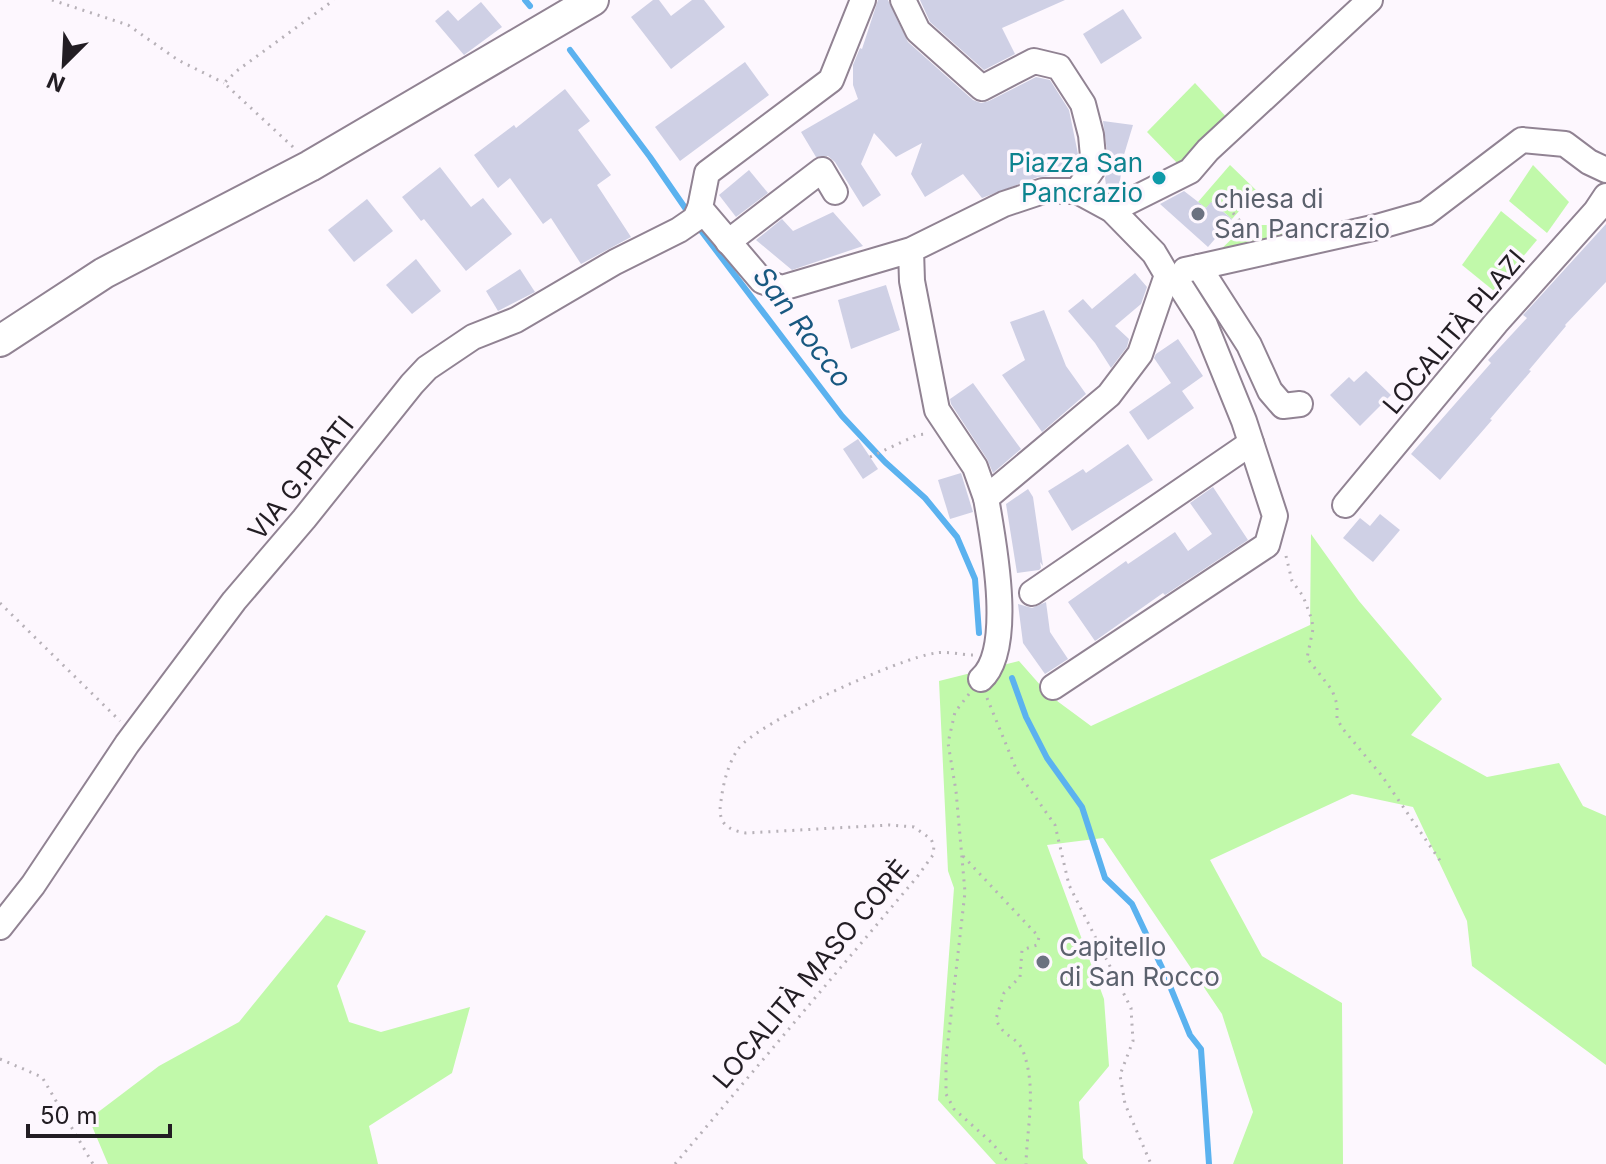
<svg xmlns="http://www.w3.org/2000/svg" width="1606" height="1164" viewBox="0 0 1606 1164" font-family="Inter,sans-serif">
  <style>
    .green { fill: #c1f9aa }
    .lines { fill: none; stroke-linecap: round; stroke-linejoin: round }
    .stream { stroke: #5bb2ef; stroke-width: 6 }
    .building { fill: #cfd0e5 }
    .minor-casing { stroke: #918393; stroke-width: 28 }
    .major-casing { stroke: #918393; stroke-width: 34 }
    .path { stroke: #b7b1b8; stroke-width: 3; stroke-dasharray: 2 6; stroke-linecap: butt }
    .minor { stroke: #fff; stroke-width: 24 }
    .major { stroke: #fff; stroke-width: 30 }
    .culture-dot { fill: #0f9aa8; stroke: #fdf7fe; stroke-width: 3 }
    .worship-dot { fill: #6b7280; stroke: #fdf7fe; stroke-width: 3 }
    .labels { text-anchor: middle; stroke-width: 7; stroke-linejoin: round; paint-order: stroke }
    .culture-label { font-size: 26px; fill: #0d838f; stroke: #fdf7fe; text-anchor: end }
    .worship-label { font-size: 26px; fill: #5b616d; stroke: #fdf7fe; text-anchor: start }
    .street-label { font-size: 26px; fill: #221d23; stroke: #fdf7fe }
    .water-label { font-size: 28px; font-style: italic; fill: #185880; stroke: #fdf7fe }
  </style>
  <rect width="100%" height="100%" fill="#fdf7fe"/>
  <g class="green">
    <path d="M1195 83 1230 121 1182 168 1147 132Z"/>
    <path d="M1230 165 1257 191 1232 219 1212 202 1206 208 1198 202Z"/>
    <path d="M1533 165 1569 202 1547 233 1509 201Z"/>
    <path d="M1501 211 1537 240 1494 291 1462 265Z"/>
    <path d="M1246 225H1352L1213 257Z"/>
    <path d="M1311 534 1359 601 1442 699 1411 735 1487 777 1559 763 1583 806 1606 816V1065L1472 966 1467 921 1413 807 1352 794 1210 860 1262 956 1342 1003 1343 1164H1233L1253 1112 1222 1014 1103 838 1047 845 1104 999 1109 1066 1079 1102 1083 1158 1088 1164H996L938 1100 954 888 948 871 939 681 1019 661 1049 695 1091 726 1310 625Z"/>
    <path d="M326 915 366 931 337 986 349 1022 381 1032 470 1007 452 1073 369 1126 378 1164H108L89 1119 159 1066 239 1022Z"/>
  </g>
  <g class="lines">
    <g class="stream">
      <path d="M525 0 530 6"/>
      <path d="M570 50 650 157 690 215"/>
      <path d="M696 224 842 416 885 462 925 498 957 537 975 579 979 633"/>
      <path d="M1012 678 1026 717 1047 758 1082 807 1105 878 1132 904 1165 974 1190 1035 1201 1049 1209 1164"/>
    </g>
  </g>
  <g class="building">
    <path d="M653 0H659L671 16 692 0H704L725 27 671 69 631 17Z"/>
    <path d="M878 0H888L908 42 973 100 981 103 989 101 1036 77 1050 80 1069 110 1078 154 1049 176 1038 177 982 198 963 174 925 197 911 174 922 143 896 157 874 133 861 164 881 195 863 207 835 162 828 156 816 157 801 132 858 99 853 85V65L860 48 862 49Z"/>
    <path d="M920 0H1065L1002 28 1015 54 984 70 930 22Z"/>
    <path d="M481 2 502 27 464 55 435 21 448 10 458 21Z"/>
    <path d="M1123 9 1142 38 1101 64 1083 34Z"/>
    <path d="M745 62 769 95 680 161 655 127Z"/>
    <path d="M565 89 590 121 578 130 611 175 597 185 631 237 581 264 551 218 543 224 510 178 498 188 474 155 514 125 516 128Z"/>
    <path d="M1103 121 1133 125 1123 158 1119 189 1106 185 1105 178 1109 166Z"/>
    <path d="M440 167 471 207 483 198 512 234 466 271 424 219 421 221 402 197Z"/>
    <path d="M749 170 768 193 736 217 719 195Z"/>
    <path d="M1184 191 1206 208 1211 202 1232 219 1208 247 1160 204Z"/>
    <path d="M367 199 393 231 354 262 328 230Z"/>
    <path d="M833 212 863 246 792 270 756 240 782 219 793 231Z"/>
    <path d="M1606 224V282L1565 325 1566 326 1529 370 1531 371 1490 419 1492 420 1440 480 1411 454 1491 363 1488 360 1527 318 1523 315Z"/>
    <path d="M416 259 441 291 412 314 386 285Z"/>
    <path d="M520 269 535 292 498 311 486 291Z"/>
    <path d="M1135 273 1147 287 1141 304 1115 326 1129 339 1127 347 1111 368 1095 343 1068 311 1083 299 1092 309Z"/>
    <path d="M886 285 900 330 851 349 838 300Z"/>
    <path d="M1044 310 1066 366 1086 394 1042 432 1002 375 1025 360 1010 322Z"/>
    <path d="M1178 339 1203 376 1182 391 1194 408 1148 440 1129 412 1171 383 1154 358 1156 354Z"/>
    <path d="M1366 371 1391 395 1360 426 1330 395 1349 377 1354 382Z"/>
    <path d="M973 383 1021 449 993 473 987 459 951 404 950 399Z"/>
    <path d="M858 439 878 469 863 479 843 449Z"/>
    <path d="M1128 444 1153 480 1072 531 1048 491 1083 469 1086 473Z"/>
    <path d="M961 473 973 512 950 519 938 480Z"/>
    <path d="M1213 487 1248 540 1165 595 1163 593 1095 641 1068 602 1126 561 1128 564 1175 532 1188 551 1212 534 1190 503Z"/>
    <path d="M1028 489 1033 497 1043 566 1040 562 1041 568 1039 570 1017 573 1006 504Z"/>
    <path d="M1380 514 1400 530 1373 562 1343 538 1360 518 1370 526Z"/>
    <path d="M1046 602 1050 632 1068 659 1045 674 1023 643 1018 604 1032 608Z"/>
  </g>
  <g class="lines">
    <defs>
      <g id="minor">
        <path d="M863 0 831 80 707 173 700 208 762 281 782 288 911 250 1004 204 1043 191H1077L1112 210 1154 253 1167 275 1140 354 1109 395 986 498 975 467 937 410 912 281 911 250"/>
        <path d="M903 0 918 31 982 88 1034 61 1059 67 1083 104 1091 135 1094 167 1077 191"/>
        <path d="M1112 210 1190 171 1208 150 1370 0"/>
        <path d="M728 242 822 170 835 192"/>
        <path d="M1199 267 1377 227 1426 213 1522 140 1565 144 1589 162 1606 170"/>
        <path d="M1185 270 1199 267 1249 345 1270 391 1283 406 1300 404"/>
        <path d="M1345 505 1496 323 1596 211 1606 196"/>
        <path d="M1032 593 1251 443"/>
        <path d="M981 679C1015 649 993 539 986 498"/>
        <path d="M1053 687 1267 545 1275 516 1244 421 1205 325 1179 284 1167 275"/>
        <path d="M0 927 33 885 127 744 234 601 304 519 412 384 427 368 473 337 516 320 615 262 679 230 695 219 700 208"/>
      </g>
      <path id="major" d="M0 341 104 273 310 166 593 0"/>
    </defs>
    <use href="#minor" class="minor-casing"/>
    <use href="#major" class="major-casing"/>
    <g class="path">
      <path d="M52 0 128 25 178 60 224 83"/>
      <path d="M293 147 224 83 238 70 334 0"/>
      <path d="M1233 213 1247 229"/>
      <path d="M870 457 917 435 926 434"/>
      <path d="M1286 556 1292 581 1303 596 1312 620 1313 629 1307 658 1332 690 1337 704V719L1343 729 1382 776 1441 862"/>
      <path d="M0 603 120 721"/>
      <path d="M969 694 955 712 948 743 956 791 965 892 946 1059V1094L954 1109 991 1142 1010 1164"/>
      <path d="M987 698 1017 771 1055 825 1069 885 1131 1008 1133 1041 1120 1075 1125 1104 1151 1164"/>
      <path d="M963 856 1039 937 1037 945 1022 950 1020 977 1004 993 996 1019C1003 1038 1017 1036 1023 1051 1037 1088 1027 1126 1026 1164"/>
      <path d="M0 1059 42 1077 93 1164"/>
      <path d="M675 1164 917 877 933 855 934 846 931 839 914 827 889 825 746 833C727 830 717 823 721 801 723 784 728 764 738 749 758 722 901 657 936 653 947 651 961 655 973 655"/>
    </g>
    <use href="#minor" class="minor"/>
    <use href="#major" class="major"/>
  </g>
  <circle class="culture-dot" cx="1159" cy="178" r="8"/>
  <g class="worship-dot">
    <circle cx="1198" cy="214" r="8"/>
    <circle cx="1043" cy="962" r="8"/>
  </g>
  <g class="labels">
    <g class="culture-label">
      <text x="1143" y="172">Piazza San<tspan x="1143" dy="30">Pancrazio</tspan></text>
    </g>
    <g class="worship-label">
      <text x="1214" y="208">chiesa di<tspan x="1214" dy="30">San Pancrazio</tspan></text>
      <text x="1059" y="956">Capitello<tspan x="1059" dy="30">di San Rocco</tspan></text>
    </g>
    <g class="street-label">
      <text transform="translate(1454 332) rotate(-50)" y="9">LOCALITÀ PLAZI</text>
      <text transform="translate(301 478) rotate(-51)" y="9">VIA G.PRATI</text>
      <text transform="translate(811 974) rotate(-50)" y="9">LOCALITÀ MASO CORÈ</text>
    </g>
    <g class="water-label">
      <text transform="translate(803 327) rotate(53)" y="10">San Rocco</text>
    </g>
  </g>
  <g transform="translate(64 64) rotate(204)" stroke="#fdf7fe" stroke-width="6" paint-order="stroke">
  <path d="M0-6L14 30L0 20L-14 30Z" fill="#221d23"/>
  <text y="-12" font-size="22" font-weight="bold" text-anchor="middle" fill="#221d23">N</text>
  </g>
  <path d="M28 1124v12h142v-12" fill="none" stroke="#221d23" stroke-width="4"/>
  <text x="40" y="1124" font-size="24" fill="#221d23" stroke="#fdf7fe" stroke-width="6" paint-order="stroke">50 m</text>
</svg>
